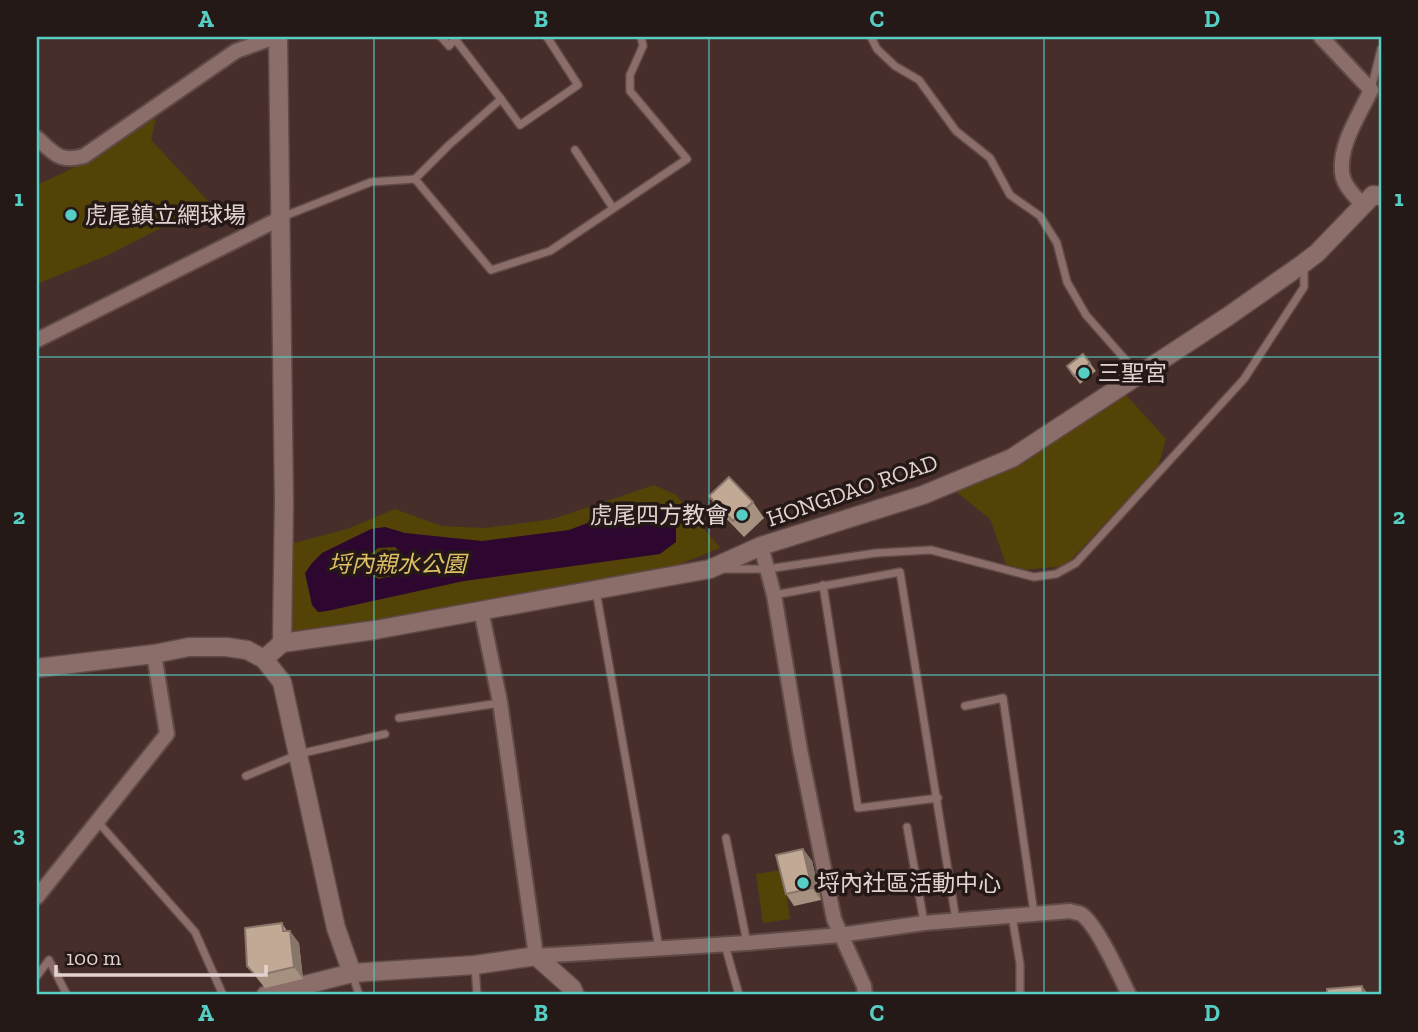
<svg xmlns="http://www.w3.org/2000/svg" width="1418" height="1032" viewBox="0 0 1418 1032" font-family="'Zilla Slab','Noto Sans TC',serif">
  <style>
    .green { fill: #534307 }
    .water { fill: #2e0730; fill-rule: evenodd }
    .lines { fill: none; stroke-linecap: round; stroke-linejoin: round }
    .service-casing { stroke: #5f4a47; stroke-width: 10 }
    .minor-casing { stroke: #5f4a47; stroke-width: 18 }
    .tertiary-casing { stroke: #5f4a47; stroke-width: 21 }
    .service { stroke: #8b6e69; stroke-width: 7 }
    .minor { stroke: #8b6e69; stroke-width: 14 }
    .tertiary { stroke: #8b6e69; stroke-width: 18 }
    .wall { fill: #a69181 }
    .shaded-wall { fill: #877669 }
    .building { fill: #c1a996; stroke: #877669; stroke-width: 2 }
    .grid { fill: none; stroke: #56cec3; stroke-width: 2; stroke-opacity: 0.55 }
    .poi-dot { fill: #56cec3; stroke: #251917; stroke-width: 2.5 }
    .labels { text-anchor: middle; stroke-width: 7; stroke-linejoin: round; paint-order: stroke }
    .poi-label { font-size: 23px; fill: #e3d3d0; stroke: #251917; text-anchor: start }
    .street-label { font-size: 23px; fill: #e3d3d0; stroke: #251917 }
    .park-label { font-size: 23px; font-style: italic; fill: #dec165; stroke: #251917 }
    .neatline { fill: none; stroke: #56cec3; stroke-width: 2.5 }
    .grid-label { font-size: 23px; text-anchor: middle; font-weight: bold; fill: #56cec3 }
  </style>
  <rect width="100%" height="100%" fill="#472e2a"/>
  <g class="green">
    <path d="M156 118 151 140 210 203 108 255 37 284V185L69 170Z"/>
    <path d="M1125 394 1166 439 1158 467 1065 566 1023 570 1006 564 990 519 953 489Z"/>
    <path d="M654 485 676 495 720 548 668 569 290 635V544L347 529 395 509 441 526 485 528 553 519Z"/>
    <path d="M783 870 790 919 763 923 756 874Z"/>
  </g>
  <path class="water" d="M657 502 676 525V542L660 554 464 581 327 611 318 612 312 605 305 573 312 563 322 553 371 529 385 527 405 533 482 541 569 530 641 503ZM395 547 404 556 405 569 392 576 379 579 366 573V558L378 548Z"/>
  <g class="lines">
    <defs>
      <g id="service">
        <path d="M871 37 877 49 895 66 919 80 956 131 990 158 1010 195 1040 216 1057 243 1067 282 1086 315 1138 374"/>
        <path d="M1371 89 1381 49"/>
        <path d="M501 99 520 125 578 85 547 37"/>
        <path d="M575 150 613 208"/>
        <path d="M415 179 449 145 501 99 455 39 449 46 441 37"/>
        <path d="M282 217 371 182 415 179 491 270 550 251 687 159 630 91V75L643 46 641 37"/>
        <path d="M724 569H767L876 553 931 550 1034 577 1056 574 1076 563 1244 379 1304 287V265"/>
        <path d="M823 585 858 808 938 798"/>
        <path d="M596 591 659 948"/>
        <path d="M774 595 900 572 956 920"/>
        <path d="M965 706 1003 698 1034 913"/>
        <path d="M399 718 500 703"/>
        <path d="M246 776 299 754 385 734"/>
        <path d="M98 822 195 932 223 995"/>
        <path d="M907 827 924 922"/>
        <path d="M726 838 747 943"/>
        <path d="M1012 916 1020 964V995"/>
        <path d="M725 945 739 995"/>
        <path d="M475 965 477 995"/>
        <path d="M352 973 359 995"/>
        <path d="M37 976 49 960 67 995"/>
      </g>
      <g id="minor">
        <path d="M1321 37 1371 90C1360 114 1339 144 1342 172 1343 185 1354 195 1362 204"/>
        <path d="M37 138C54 153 59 163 84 156L236 51 275 37"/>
        <path d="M37 340 281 218"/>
        <path d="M761 546 774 595 800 750 834 919 864 986 865 995"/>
        <path d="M481 610 500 702 536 956 747 943 840 935 924 923 1070 911C1072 912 1080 913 1081 914 1096 923 1121 978 1129 995"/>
        <path d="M37 897 167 734 154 654"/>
      </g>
      <g id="tertiary">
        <path d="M278 37 284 502 282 643"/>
        <path d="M264 659 282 643 375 630 710 569 761 546 923 495 1012 458 1227 317 1304 263 1317 253 1373 195 1381 196"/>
        <path d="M37 668 154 654 189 647H226L247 650 264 659 282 682 336 928 352 973"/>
        <path d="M266 995 352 973 475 965 536 956 572 988 575 995"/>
      </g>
    </defs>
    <use href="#service" class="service-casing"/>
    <use href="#minor" class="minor-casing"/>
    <use href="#tertiary" class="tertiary-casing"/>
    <use href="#service" class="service"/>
    <use href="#minor" class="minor"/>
    <use href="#tertiary" class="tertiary"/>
  </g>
  <g class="wall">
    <path d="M1083 354 1096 371 1080 384 1067 366Z"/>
    <path d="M709 496 753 502 764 518 744 537 720 512Z"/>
    <path d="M803 849 812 861 821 900 794 906 786 894Z"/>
    <path d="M282 923 287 931 299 943 303 979 265 988 247 966Z"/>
  </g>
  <g class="shaded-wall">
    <path d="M803 849 812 861 821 900 812 888Z"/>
    <path d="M290 931 299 943 303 979 294 967Z"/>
    <path d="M1362 986 1369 995H1363Z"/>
  </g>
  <g class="building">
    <path d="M1083 354 1090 363 1074 376 1067 366Z"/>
    <path d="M729 477 753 502 733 521 709 496Z"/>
    <path d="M803 849 812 888 786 894 776 855Z"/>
    <path d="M282 923 283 931H290L294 967 256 976 247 966 245 928Z"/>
    <path d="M1362 986 1363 995H1327V989Z"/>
  </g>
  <path class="grid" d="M374 37V995M709 37V995M1044 37V995M37 357H1381M37 675H1381"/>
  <g class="poi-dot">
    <circle cx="71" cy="215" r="7"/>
    <circle cx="1084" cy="373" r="7"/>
    <circle cx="742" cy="515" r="7"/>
    <circle cx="803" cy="883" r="7"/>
  </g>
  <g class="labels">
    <g class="poi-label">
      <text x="85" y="223">虎尾鎮立網球場</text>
      <text x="1098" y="381">三聖宮</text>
      <text x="728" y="523" text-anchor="end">虎尾四方教會</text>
      <text x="817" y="891">埒內社區活動中心</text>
    </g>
    <g class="street-label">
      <text transform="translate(852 490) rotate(-19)" y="8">HONGDAO ROAD</text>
    </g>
    <g class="park-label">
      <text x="397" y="572">埒內親水公園</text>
    </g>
  </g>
  <rect width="1418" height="1032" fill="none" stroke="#251917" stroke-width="77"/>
  <path d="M56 965v10h210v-10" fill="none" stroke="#e3d3d0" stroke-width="3.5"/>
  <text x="66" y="965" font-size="21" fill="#e3d3d0" stroke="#251917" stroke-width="5" paint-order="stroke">100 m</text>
  <rect x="38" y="38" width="1342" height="955" class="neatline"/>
  <g class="grid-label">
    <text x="206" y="27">A</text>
    <text x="541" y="27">B</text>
    <text x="877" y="27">C</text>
    <text x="1212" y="27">D</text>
    <text x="19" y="206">1</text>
    <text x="1399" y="206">1</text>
    <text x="19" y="524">2</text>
    <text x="1399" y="524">2</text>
    <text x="19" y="842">3</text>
    <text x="1399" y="842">3</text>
    <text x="206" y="1021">A</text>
    <text x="541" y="1021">B</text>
    <text x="877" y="1021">C</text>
    <text x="1212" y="1021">D</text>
  </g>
</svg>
